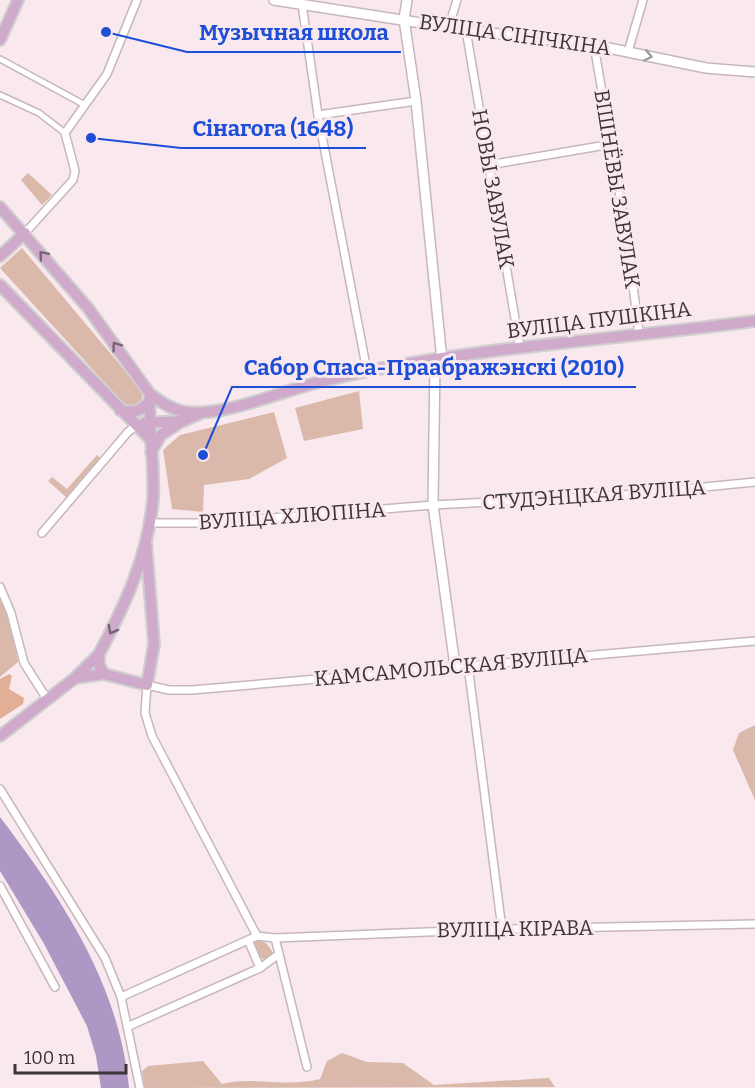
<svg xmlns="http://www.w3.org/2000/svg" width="755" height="1088" viewBox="0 0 755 1088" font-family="Bitter,serif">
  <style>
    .green { fill: #dab9aa }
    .forest { fill: #e1ae96 }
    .water { fill: #ad98c5 }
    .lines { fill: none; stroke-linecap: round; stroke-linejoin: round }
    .pedestrian-casing { stroke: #c7b7bc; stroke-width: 8 }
    .minor-casing { stroke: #c7b7bc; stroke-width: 10 }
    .tertiary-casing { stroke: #c7b7bc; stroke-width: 12 }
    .primary-casing { stroke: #d0cfcf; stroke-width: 14 }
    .pedestrian { stroke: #fff; stroke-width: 5 }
    .minor { stroke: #fff; stroke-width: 7 }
    .tertiary { stroke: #fff; stroke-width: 9 }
    .primary { stroke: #d0aacb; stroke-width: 10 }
    .oneway { stroke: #9d9a9b }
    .oneway2 { stroke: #776472 }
    .labels { text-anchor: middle; stroke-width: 6; stroke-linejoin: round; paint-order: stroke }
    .street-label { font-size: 21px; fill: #3b3537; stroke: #f9e8ee }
    .leader { fill: none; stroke: #1d4ed8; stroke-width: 2 }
    .callout-dot { fill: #1d4ed8; stroke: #f9e8ee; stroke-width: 2 }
    .callout-label { font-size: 22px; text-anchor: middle; font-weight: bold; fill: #1d4ed8; stroke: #f9e8ee; stroke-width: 6; stroke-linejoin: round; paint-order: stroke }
  </style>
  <rect width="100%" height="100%" fill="#f9e8ee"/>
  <g class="green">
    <path d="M28 173 52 195 42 205 21 180Z"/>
    <path d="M22 248 142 391V399L134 406 127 407 0 268Z"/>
    <path d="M359 391 363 429 304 441 295 408Z"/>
    <path d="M274 412 287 458 249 479 204 485 203 512 172 509 163 450 180 435Z"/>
    <path d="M97 455 100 458 66 497 48 481 52 477 67 489Z"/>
    <path d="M0 600 10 621 18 662 0 677Z"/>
    <path d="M755 725V800L733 750 739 733Z"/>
    <path d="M257 940 266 943 272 951V955L265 960 257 955 253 945Z"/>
    <path d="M342 1053 367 1062 403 1063 434 1085 549 1078 555 1087 145 1088 142 1071 148 1066 203 1061 222 1084C256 1076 285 1088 320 1079L327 1061Z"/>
  </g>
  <path class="forest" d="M9 674 12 676 9 689 24 698 23 704 0 719V679Z"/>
  <path class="water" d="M0 817C62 899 119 983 129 1088H101L96 1056 87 1026 43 942 0 871Z"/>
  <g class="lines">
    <defs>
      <g id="pedestrian">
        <path d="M0 59 85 105"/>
        <path d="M0 95 39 113 65 133"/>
      </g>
      <g id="minor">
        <path d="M302 4 318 115 367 371"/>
        <path d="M449 26 457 0"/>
        <path d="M466 30 520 348"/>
        <path d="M594 45 627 238 639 333"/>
        <path d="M628 52 643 0"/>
        <path d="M318 115 416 101"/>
        <path d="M489 165 612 144"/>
        <path d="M25 233 73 180 75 171 65 133 107 74 137 0"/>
        <path d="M150 523H209L433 505 623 495 755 482"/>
        <path d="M42 533 128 432 137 425"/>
        <path d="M0 587 11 613 24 663 47 699"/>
        <path d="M468 665 502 929"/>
        <path d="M0 789 105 958 121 997 140 1088"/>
        <path d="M0 886 55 987"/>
        <path d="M275 938 502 929 755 924"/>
        <path d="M248 940 260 968 279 954"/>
        <path d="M121 997 257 936"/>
        <path d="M129 1026 260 968"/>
        <path d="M307 1067 275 938 257 936 152 736 145 713 147 685 169 690H192L755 641"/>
      </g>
      <g id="tertiary">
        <path d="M274 0 466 30 594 45 706 68 755 72"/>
        <path d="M407 0 404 19 416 101 442 360"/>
        <path d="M435 361 433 505 455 666"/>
      </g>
      <g id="primary">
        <path d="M0 40 18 0"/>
        <path d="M0 207 88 308 150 394C161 402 172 410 186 412 226 417 286 389 327 380 467 347 613 340 755 321"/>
        <path d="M0 256 25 233"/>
        <path d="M0 285 150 439"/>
        <path d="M120 410C133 413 142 412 150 400"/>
        <path d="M144 423 183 421 199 414"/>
        <path d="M151 452 161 435 179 423"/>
        <path d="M104 674 99 665V654C125 605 148 556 153 499 155 465 148 429 150 394"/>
        <path d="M76 677 99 654"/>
        <path d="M0 736 75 678 104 674 147 685 154 644 146 541"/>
      </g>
    </defs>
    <use href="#pedestrian" class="pedestrian-casing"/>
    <use href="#minor" class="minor-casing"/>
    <use href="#tertiary" class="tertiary-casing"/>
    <use href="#primary" class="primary-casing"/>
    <use href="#pedestrian" class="pedestrian"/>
    <use href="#minor" class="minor"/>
    <use href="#tertiary" class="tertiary"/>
    <use href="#primary" class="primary"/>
  </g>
  <defs><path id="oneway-chevron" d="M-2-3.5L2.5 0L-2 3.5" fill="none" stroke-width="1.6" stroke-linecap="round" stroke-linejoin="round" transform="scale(1.5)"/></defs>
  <use class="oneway" href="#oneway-chevron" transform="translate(648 56) rotate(11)"/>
  <g class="oneway2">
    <use href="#oneway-chevron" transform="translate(43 255) rotate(-130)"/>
    <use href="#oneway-chevron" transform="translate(116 346) rotate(-126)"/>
    <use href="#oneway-chevron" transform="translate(112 630) rotate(118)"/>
  </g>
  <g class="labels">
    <g class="street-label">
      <text transform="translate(515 35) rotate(8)" y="7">ВУЛІЦА СІНІЧКІНА</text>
      <text transform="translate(493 189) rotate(80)" y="7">НОВЫ ЗАВУЛАК</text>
      <text transform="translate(617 189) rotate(81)" y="7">ВІШНЁВЫ ЗАВУЛАК</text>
      <text transform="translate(599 320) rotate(-7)" y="7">ВУЛІЦА ПУШКІНА</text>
      <text transform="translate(594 495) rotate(-4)" y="7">СТУДЭНЦКАЯ ВУЛІЦА</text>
      <text transform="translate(292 516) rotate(-4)" y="7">ВУЛІЦА ХЛЮПІНА</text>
      <text transform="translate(451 667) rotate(-5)" y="7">КАМСАМОЛЬСКАЯ ВУЛІЦА</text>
      <text transform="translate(515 929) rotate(-1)" y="7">ВУЛІЦА КІРАВА</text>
    </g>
  </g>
  <path class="leader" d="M106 32L187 52H401M91 138L181 148H366M203 455L232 387H636"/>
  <g class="callout-dot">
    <circle cx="106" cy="32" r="6"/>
    <circle cx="91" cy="138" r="6"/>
    <circle cx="203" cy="455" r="6"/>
  </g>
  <g class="callout-label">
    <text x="294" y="40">Музычная школа</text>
    <text x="273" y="136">Сінагога (1648)</text>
    <text x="434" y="375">Сабор Спаса-Праабражэнскі (2010)</text>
  </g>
  <path d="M15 1064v9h111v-9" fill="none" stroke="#3b3537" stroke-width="3"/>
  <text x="24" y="1064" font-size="18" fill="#3b3537" stroke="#f9e8ee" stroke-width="4.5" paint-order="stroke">100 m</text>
</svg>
